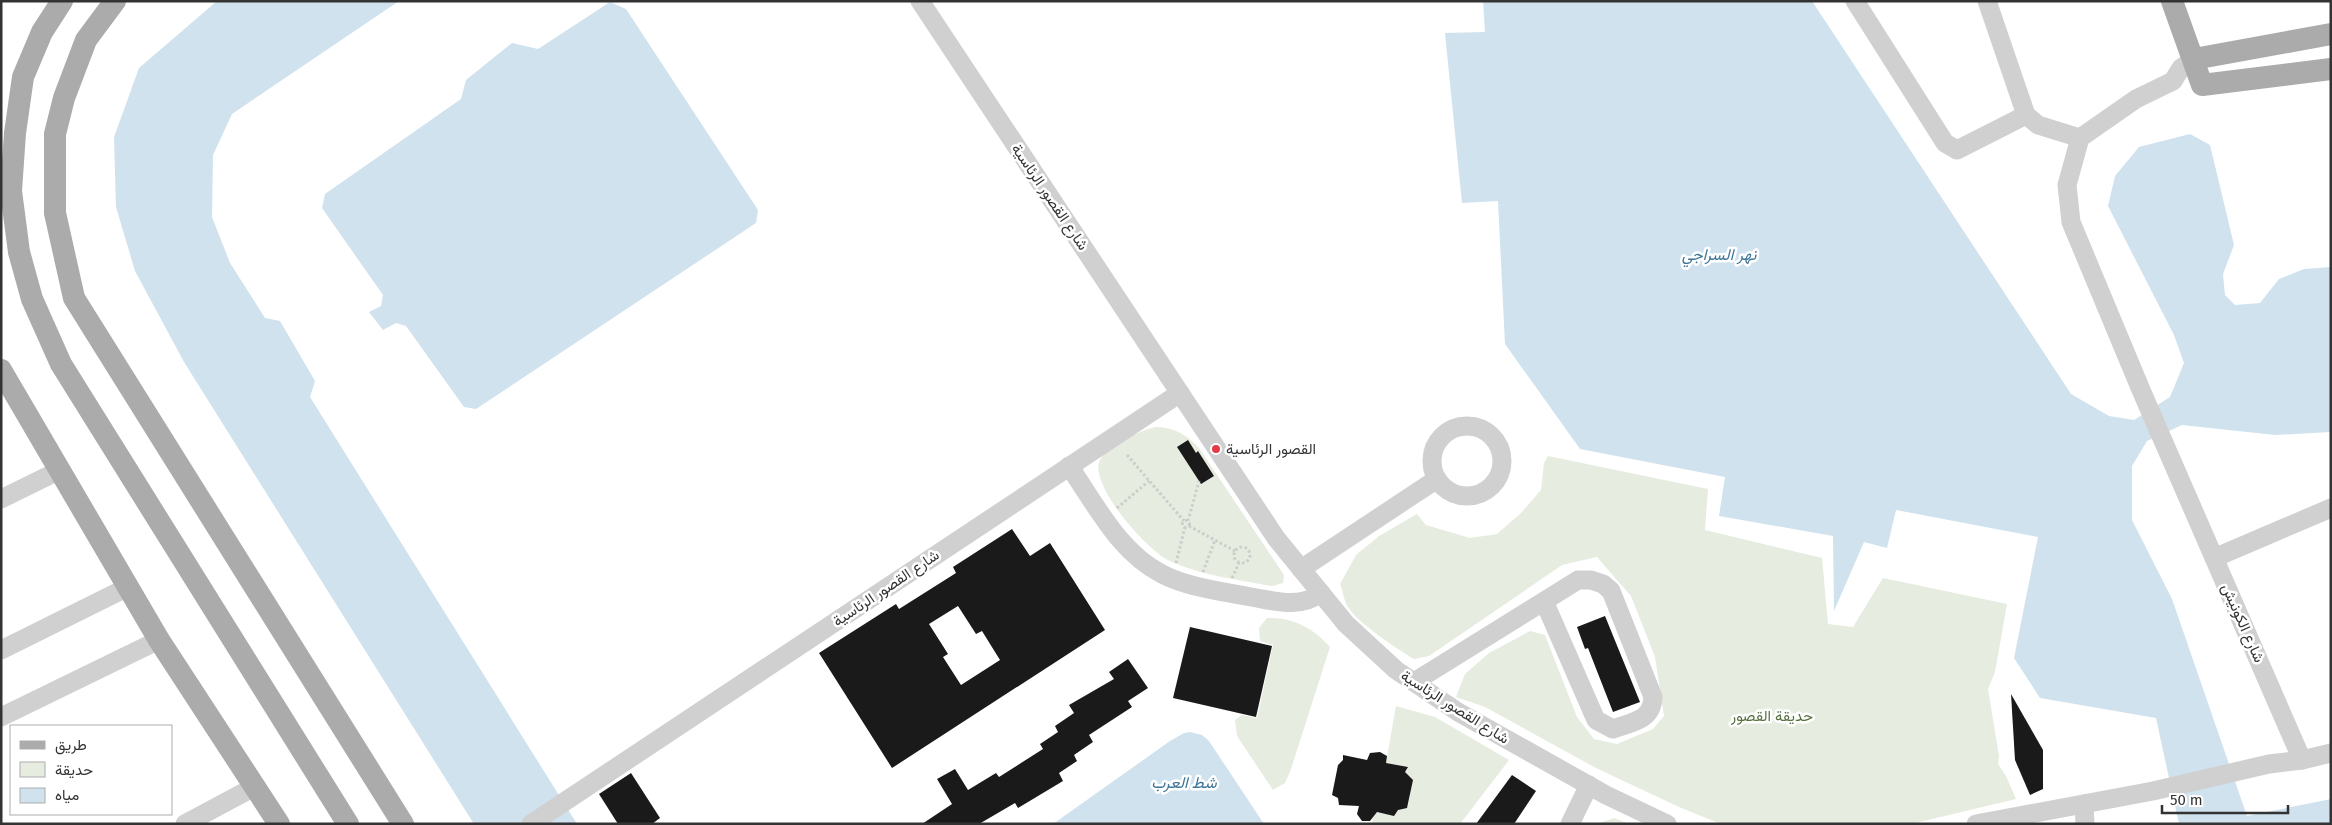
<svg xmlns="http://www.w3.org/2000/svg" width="2332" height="825" viewBox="0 0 2332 825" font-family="'Fira Sans',Vazirmatn,sans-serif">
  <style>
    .green { fill: #e6ecdf }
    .water { fill: #cfe2ee }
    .building { fill: #1a1a1a; fill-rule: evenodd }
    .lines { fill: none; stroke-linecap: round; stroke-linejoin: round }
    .path { stroke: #cdcdcd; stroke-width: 3; stroke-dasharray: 2.5 2.5; stroke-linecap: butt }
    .minor { stroke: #d0d0d0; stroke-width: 19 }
    .major { stroke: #ababab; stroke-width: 22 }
    .poi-dot { fill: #e63946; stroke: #fff; stroke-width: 2 }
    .labels { text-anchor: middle; stroke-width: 5; stroke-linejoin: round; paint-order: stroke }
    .street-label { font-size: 15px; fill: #333; stroke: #fff }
    .poi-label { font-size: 15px; fill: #333; stroke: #fff; text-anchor: start }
    .park-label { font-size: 15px; fill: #56703f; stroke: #fff }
    .water-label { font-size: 16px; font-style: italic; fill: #3f7597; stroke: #fff }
  </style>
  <rect width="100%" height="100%" fill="#fff"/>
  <g class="green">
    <path d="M1155 427C1173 427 1186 434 1199 448L1284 575 1283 583 1272 586C1238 580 1199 575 1168 560 1146 549 1088 484 1100 460 1107 445 1140 431 1155 427Z"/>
    <path d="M1548 456 1708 489 1705 530 1822 558 1828 624 1853 627 1883 578 2007 604 1995 672 1988 689 1999 756 1998 764 2006 776 2016 799 1911 824H1721L1679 807 1596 768 1485 707 1456 697 1465 674 1489 653 1530 631 1545 635 1577 717 1594 739 1617 744 1653 729 1664 716 1655 657 1631 596 1597 557 1562 565 1429 656 1414 659C1397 649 1358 623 1348 607 1344 601 1343 591 1340 584L1356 555 1379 536 1417 514 1426 525 1470 538 1497 534 1520 514 1541 490 1544 463Z"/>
    <path d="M1267 618C1293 617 1313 628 1330 647L1290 772 1285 783 1273 790 1237 736 1235 720 1242 715 1257 718 1273 645 1260 641 1259 628Z"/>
    <path d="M1396 706 1435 717 1509 760 1460 824H1372L1374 812 1394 815 1396 812 1395 810 1408 806 1412 783 1404 773 1407 770 1403 766 1386 763Z"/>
    <path d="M1614 818 1629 824H1597Z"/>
  </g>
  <g class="water">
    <path d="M217 1H399L232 114 213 155 212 217 230 263 265 318 280 321 315 381 310 397 577 824H474L184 362 135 271 116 207 114 137 139 68Z"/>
    <path d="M1483 1H1812L2071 394 2109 416 2134 420 2170 397 2184 363 2174 335 2108 206 2115 176 2139 147 2190 134 2210 145 2234 245 2223 274 2225 295 2235 305 2260 303 2279 279 2304 269 2331 267V432L2275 435 2182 425 2147 441 2132 466V520L2172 599 2247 816 2331 799V824H2179L2156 718 2040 698 2014 658 2038 537 1896 510 1887 548 1864 542 1834 611 1833 536 1719 516 1725 477 1580 449 1505 344 1498 201 1462 203 1445 33 1485 32Z"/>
    <path d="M610 2 626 9 758 210 756 223 476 409 464 407 406 326 396 323 383 330 369 312 381 306 383 295 322 208 325 194 461 99 466 80 512 43 538 49Z"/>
    <path d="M1190 732 1202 735 1209 741 1264 824H1053L1170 741 1184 733Z"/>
  </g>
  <g class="building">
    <path d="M1188 440 1196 453 1198 451 1214 476 1201 484 1177 447Z"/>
    <path d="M1012 529 1030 556 1050 543 1105 630 892 768 819 653 896 604 899 609 956 573 953 567ZM958 606 976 634 982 631 1000 660 961 685 943 657 948 654 929 624Z"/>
    <path d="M1605 616 1640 702 1613 712 1588 648 1585 649 1577 627Z"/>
    <path d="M1190 627 1272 646 1256 717 1173 698Z"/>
    <path d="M1128 659 1148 688 1128 701 1132 707 1089 735 1093 742 1074 755 1077 761 1059 773 1063 781 1018 808 1015 803 979 824H922L952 804 937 779 955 769 968 790 996 773 999 777 1043 749 1040 744 1058 732 1055 726 1074 713 1069 705 1114 679 1109 672Z"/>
    <path d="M2011 694 2043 750V789L2030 795 2015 760Z"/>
    <path d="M1380 752 1387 756 1386 763 1408 767 1405 772 1413 780 1407 808 1398 810 1394 816 1377 812 1370 821H1362L1357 814 1359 806 1339 805 1338 798 1332 795 1338 765 1343 760V755L1367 760 1370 753Z"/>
    <path d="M631 773 660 818 652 824H618L599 794Z"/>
    <path d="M1512 775 1536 791 1514 824H1476Z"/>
  </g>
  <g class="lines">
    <g class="path">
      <path d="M1127 455 1184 521"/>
      <path d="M1117 508 1149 481"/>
      <circle cx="1186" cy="524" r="3.5"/>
      <path d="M1188 521 1199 481"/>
      <path d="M1189 526 1235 551"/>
      <circle cx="1242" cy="555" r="8"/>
      <path d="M1176 563 1185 527"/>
      <path d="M1203 572 1215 540"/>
      <path d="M1232 578 1239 563"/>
    </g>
    <g class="minor">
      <path d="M920 1 1276 538 1346 624 1396 670 1458 712 1606 795 1667 824"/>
      <path d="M1855 1 1945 143 1957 150 2026 115"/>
      <path d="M1987 1 2026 115 2038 125 2080 138"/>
      <path d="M2194 59 2181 68 2173 81 2136 99 2080 138 2067 185 2071 222 2141 390 2302 760 2331 753"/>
      <circle cx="1467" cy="461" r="35"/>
      <path d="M1069 466C1096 505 1119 552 1162 574 1189 588 1222 591 1251 597 1275 601 1300 609 1321 593"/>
      <path d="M1 499 60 470"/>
      <path d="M2214 558 2331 508"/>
      <path d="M1301 569 1437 479"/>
      <path d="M1 650 128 587"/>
      <path d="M1414 682 1578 580H1591L1603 584 1611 591 1617 606 1653 697C1652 721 1632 722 1613 729L1596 720 1544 601"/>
      <path d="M1 717 159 640"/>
      <path d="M2084 804 2085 824"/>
      <path d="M185 824 256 786"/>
      <path d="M531 824 1180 393"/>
      <path d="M1570 824 1589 785"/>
      <path d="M1976 824 2153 791 2269 764 2302 760"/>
    </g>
    <g class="major">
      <path d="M62 1 42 32 23 77 15 133 11 191 19 252 32 299 61 364 348 824"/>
      <path d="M115 1 86 40 64 98 55 134V213L74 298 403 824"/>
      <path d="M2172 1 2202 85 2331 69"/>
      <path d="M2194 59 2331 34"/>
      <path d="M1 370 159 640 279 824"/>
    </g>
  </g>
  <circle class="poi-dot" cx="1216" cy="449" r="5"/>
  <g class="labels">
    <g class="street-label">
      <text transform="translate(1050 197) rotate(56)" y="5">شارع القصور الرئاسية</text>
      <text transform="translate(886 588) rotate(-34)" y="5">شارع القصور الرئاسية</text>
      <text transform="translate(2243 623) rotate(66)" y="5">شارع الكونيش</text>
      <text transform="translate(1455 707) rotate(32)" y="5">شارع القصور الرئاسية</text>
    </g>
    <g class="poi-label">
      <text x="1226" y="454">القصور الرئاسية</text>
    </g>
    <g class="park-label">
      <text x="1772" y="721">حديقة القصور</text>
    </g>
    <g class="water-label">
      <text x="1719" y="260">نهر السراجي</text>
      <text x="1184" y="788">شط العرب</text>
    </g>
  </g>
  <rect width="2332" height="825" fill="none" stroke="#333333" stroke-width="5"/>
  <rect x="10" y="725" width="162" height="90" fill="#ffffff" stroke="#adadad"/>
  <rect x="20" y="741" width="25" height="8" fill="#ababab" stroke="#adadad"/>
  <text x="55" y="750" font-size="15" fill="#333333">طريق</text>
  <rect x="20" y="762" width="25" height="15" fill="#e6ecdf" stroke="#adadad"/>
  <text x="55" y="775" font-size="15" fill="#333333">حديقة</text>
  <rect x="20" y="788" width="25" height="15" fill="#cfe2ee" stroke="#adadad"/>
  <text x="55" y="800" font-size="15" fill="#333333">مياه</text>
  <path d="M2162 805v8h126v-8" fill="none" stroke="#333333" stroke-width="2.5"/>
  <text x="2170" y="805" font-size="15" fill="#333333" stroke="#ffffff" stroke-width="4" paint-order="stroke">50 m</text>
</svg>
